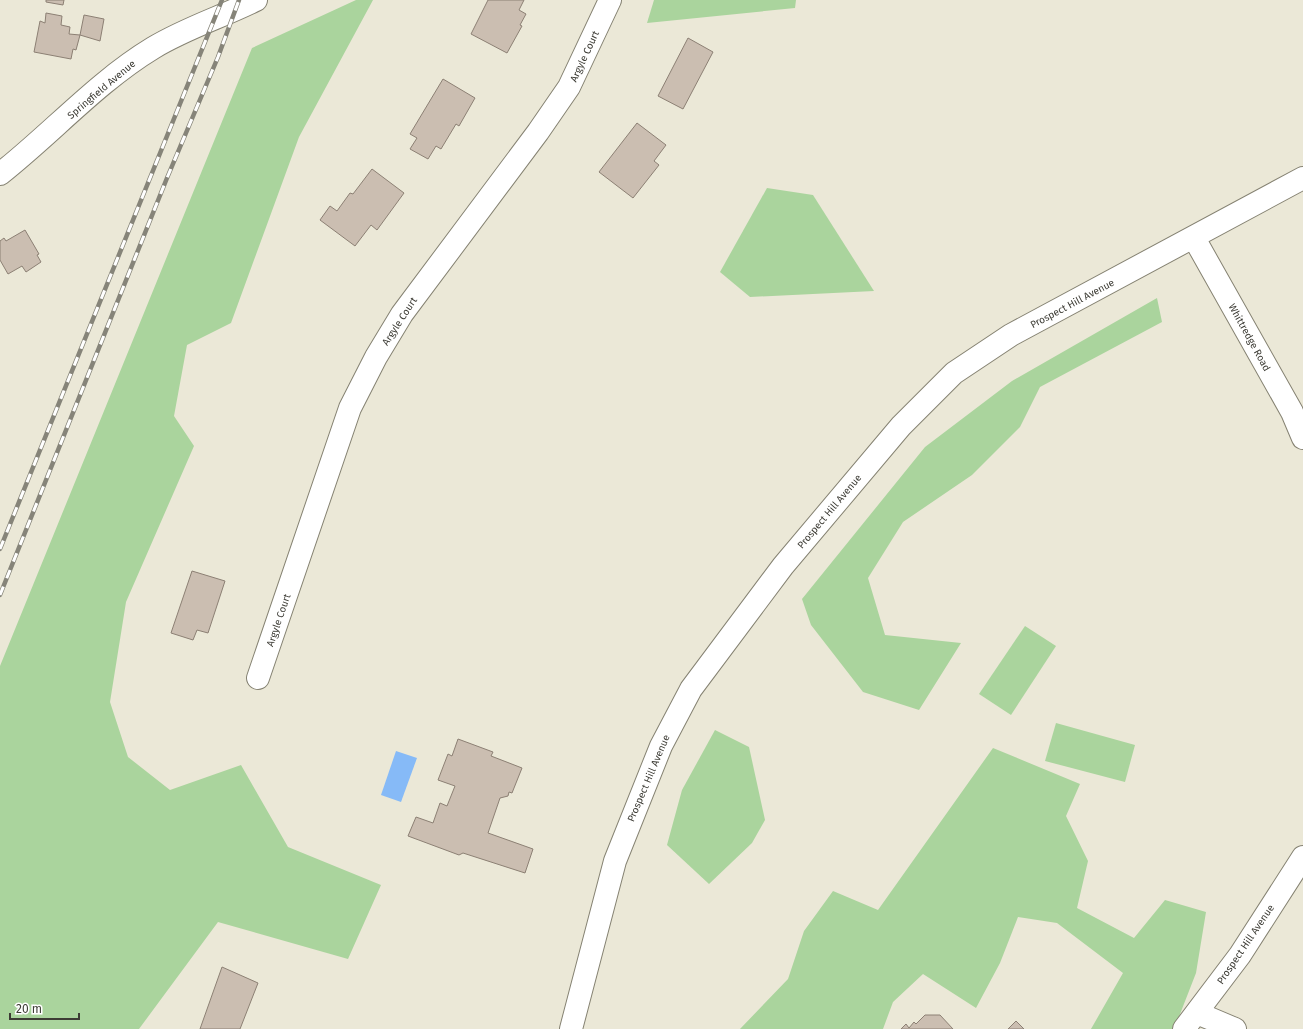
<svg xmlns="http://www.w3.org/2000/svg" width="1303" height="1029" viewBox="0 0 1303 1029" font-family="'Fira Sans',sans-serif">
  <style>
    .green { fill: #aad49d }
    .water { fill: #86baf7 }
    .building { fill: #cbbeb1; stroke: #8c8074 }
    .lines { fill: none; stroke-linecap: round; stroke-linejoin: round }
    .minor-casing { stroke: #858272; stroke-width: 24 }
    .major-casing { stroke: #858272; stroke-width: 24 }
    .minor { stroke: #fff; stroke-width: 22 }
    .major { stroke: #fff; stroke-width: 22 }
    .rail-casing { stroke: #868479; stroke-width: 4.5 }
    .rail { stroke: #fff; stroke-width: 3; stroke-dasharray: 9; stroke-linecap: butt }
    .labels { text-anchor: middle; stroke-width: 3; stroke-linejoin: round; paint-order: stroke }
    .street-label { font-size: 10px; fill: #3d3c35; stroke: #fff }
  </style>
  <rect width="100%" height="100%" fill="#ebe8d7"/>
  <g class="green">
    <path d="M356 0H373L299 137 231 323 187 345 174 416 194 446 126 602 110 702 128 757 170 790 241 765 288 847 381 885 348 959 218 922 139 1029H0V666L252 48Z"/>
    <path d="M654 0H796L795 8 647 23Z"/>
    <path d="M767 188 813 195 874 291 750 297 720 272Z"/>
    <path d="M1157 298 1162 322 1040 387 1020 427 972 475 903 522 868 578 885 635 961 643 919 710 863 692 811 625 802 599 925 447 1012 381Z"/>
    <path d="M1025 626 1056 646 1011 715 979 694Z"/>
    <path d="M1056 723 1135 745 1125 782 1045 761Z"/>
    <path d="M715 730 749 747 765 820 752 843 709 884 667 845 682 790Z"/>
    <path d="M993 748 1080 784 1066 816 1088 861 1077 908 1134 938 1165 900 1206 912 1196 973 1175 1027 1173 1029H1091L1123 973 1057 923 1018 917 1000 963 976 1008 923 974 893 1002 883 1029H740L788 979 804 931 833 891 878 910Z"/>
  </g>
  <path class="water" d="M396 751 417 758 401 802 381 795Z"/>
  <g class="building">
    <path d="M46 0H64L63 5 46 2Z"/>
    <path d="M488 0H524L519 10 526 14 520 25 522 26 507 53 471 34Z"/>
    <path d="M46 13 62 16 61 25 70 27 69 34 80 35 76 50 73 49 71 59 34 52 40 21 45 23Z"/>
    <path d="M84 15 104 19 100 41 80 35Z"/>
    <path d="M688 38 713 52 683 109 658 96Z"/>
    <path d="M443 79 475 98 459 126 456 124 441 149 436 146 428 159 410 149 417 138 410 134Z"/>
    <path d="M637 123 666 145 654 161 659 165 633 198 599 172Z"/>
    <path d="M372 169 404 193 377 230 371 225 355 246 320 220 330 206 337 211 350 193 353 194Z"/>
    <path d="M25 230 39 254 37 255 41 262 26 272 22 266 8 274 0 260V241L4 238 6 241Z"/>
    <path d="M192 571 225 581 208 633 197 630 193 640 171 633Z"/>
    <path d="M458 739 493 752 491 756 522 768 512 793 509 792 508 796 500 798 488 833 533 849 525 873 463 853 459 855 408 836 416 817 433 823 440 803 447 806 455 786 438 780 448 754 452 756Z"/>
    <path d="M222 967 258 983 240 1029H200Z"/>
    <path d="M925 1015H940L953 1029H901L906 1024 909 1028 914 1022 916 1024Z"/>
    <path d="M1016 1021 1024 1029H1008Z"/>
  </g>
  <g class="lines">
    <defs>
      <g id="minor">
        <path d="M1194 238 1292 412 1303 438"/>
        <path d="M258 678 350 408 376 357 402 314 538 132 569 87 610 0"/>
        <path d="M1197 1013 1235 1029"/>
        <path d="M571 1029 615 861 661 746 691 689 783 566 901 426 954 373 1011 335 1303 178"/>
        <path d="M1184 1029 1240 955 1303 857"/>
      </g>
      <path id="major" d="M0 174C52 133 97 82 153 48 186 28 222 17 256 0"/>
    </defs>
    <use href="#minor" class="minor-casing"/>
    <use href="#major" class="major-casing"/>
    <use href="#minor" class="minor"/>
    <use href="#major" class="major"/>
    <defs>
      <g id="rail">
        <path d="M0 549 222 0"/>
        <path d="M0 595 167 178 218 57 239 0"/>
      </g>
    </defs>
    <use href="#rail" class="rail-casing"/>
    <use href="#rail" class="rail"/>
  </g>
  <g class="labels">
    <g class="street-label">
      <text transform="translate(584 56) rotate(-65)" y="4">Argyle Court</text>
      <text transform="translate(101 89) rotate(-40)" y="4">Springfield Avenue</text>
      <text transform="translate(1072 303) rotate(-28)" y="4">Prospect Hill Avenue</text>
      <text transform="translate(399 321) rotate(-57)" y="4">Argyle Court</text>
      <text transform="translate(1250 337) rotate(61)" y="4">Whittredge Road</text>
      <text transform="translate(829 511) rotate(-50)" y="4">Prospect Hill Avenue</text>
      <text transform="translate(278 620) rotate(-71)" y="4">Argyle Court</text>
      <text transform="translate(648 778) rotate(-67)" y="4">Prospect Hill Avenue</text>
      <text transform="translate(1245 944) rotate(-56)" y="4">Prospect Hill Avenue</text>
    </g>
  </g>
  <path d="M10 1013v6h69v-6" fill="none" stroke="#3d3c35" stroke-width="2"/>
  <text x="16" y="1013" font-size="12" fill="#3d3c35" stroke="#ffffff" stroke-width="3" paint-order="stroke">20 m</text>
</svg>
